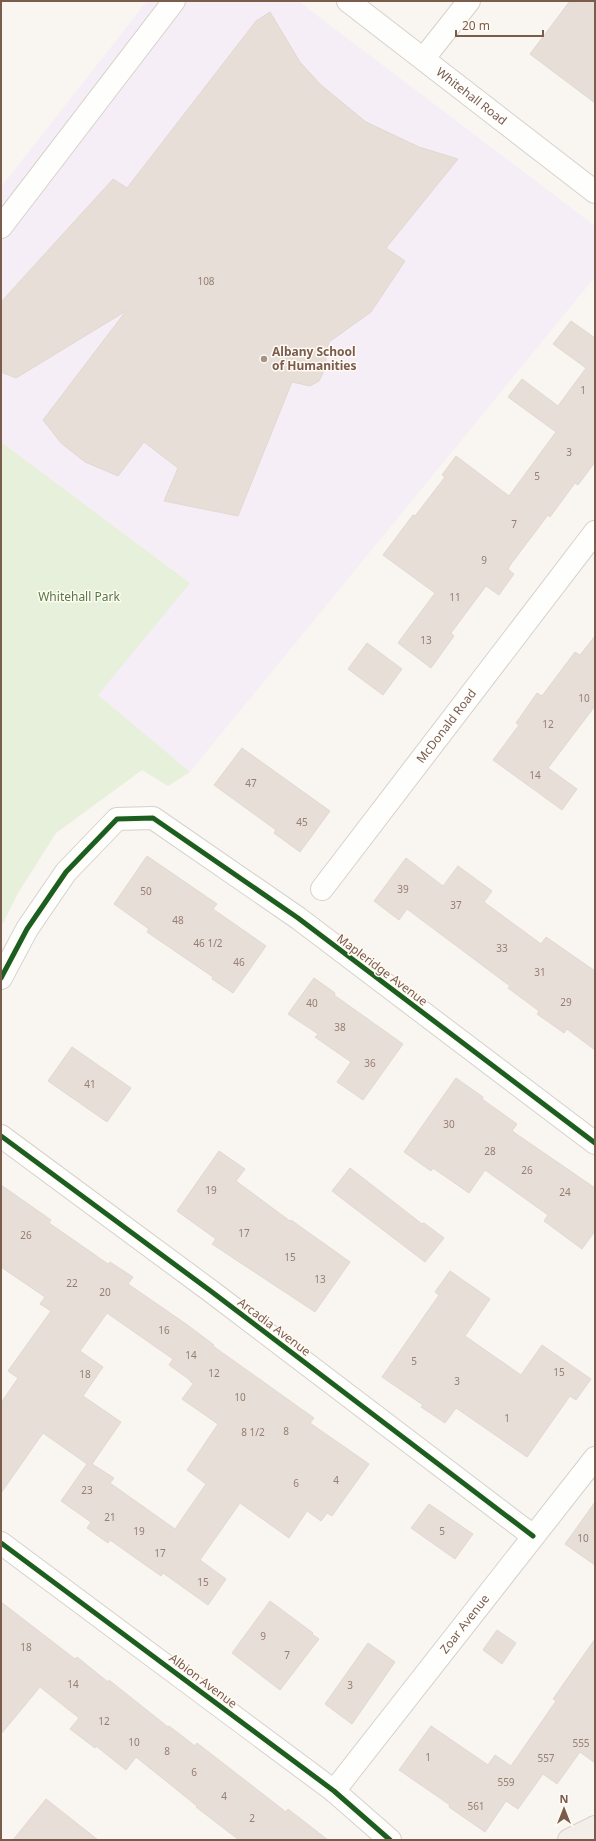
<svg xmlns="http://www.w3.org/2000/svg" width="596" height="1841" viewBox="0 0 596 1841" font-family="'Noto Sans',sans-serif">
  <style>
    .education { fill: #f6eef6 }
    .green { fill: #e7f0db }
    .building { fill: #e6ded7; stroke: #e2d8d2; fill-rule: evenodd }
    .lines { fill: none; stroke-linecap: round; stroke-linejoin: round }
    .minor-casing { stroke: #d7d1cb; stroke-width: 24 }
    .major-casing { stroke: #dad1cc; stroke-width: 24 }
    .minor { stroke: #fefefd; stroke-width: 22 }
    .major { stroke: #f3eee8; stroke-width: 22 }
    .cycleway-casing { stroke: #fffaf3; stroke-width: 8 }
    .cycleway { stroke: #1b5e20; stroke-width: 5 }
    .poi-dot { fill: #a69286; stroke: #fffaf3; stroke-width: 1.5 }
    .labels { text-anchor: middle; stroke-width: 3; stroke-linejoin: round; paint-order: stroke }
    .number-label { font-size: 10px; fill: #977e72 }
    .street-label { font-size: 12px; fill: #7a5c4d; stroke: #fffaf3 }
    .poi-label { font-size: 12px; font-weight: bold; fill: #7a5c4d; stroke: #fffaf3; text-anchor: start }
    .park-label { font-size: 12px; fill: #537a41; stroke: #fffaf3 }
  </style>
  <rect width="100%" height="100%" fill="#f9f5f0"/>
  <path class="education" d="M147 1H298L595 226V277L190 772 97 695 189 582 1 442V187Z"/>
  <path class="green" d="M1 442 190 583 98 695 190 772 168 786 142 770 56 833 18 893 1 927Z"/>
  <g class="building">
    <path d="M570 1H595V103L530 54Z"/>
    <path d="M270 12 300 62 321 85 366 122 419 147 458 159 386 248 405 261 371 312 329 342 326 354V367L319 381 310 386 292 382 238 516 164 501 178 468 144 442 118 476 85 462 61 443 43 420 126 311 16 378 1 372V302L113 179 127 188 256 21Z"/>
    <path d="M571 321 595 338V462L578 485 575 483 550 517 548 515 511 564 508 569 514 574 499 595 486 586 451 633 454 636 431 668 398 643 435 593 383 555 413 515 415 516 445 477 442 475 456 456 509 496 556 432 508 397 522 379 558 406 586 368 553 344Z"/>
    <path d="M595 636V706L548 768 577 789 562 810 493 760 519 725 516 723 537 693 542 696 575 652 580 655Z"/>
    <path d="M367 643 402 669 383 695 348 669Z"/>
    <path d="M242 748 330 811 300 852 274 833 276 830 214 785Z"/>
    <path d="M147 856 217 904 213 909 266 946 233 993 212 979 213 977 147 932 149 929 114 904Z"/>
    <path d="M406 858 443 886 458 866 492 891 484 902 541 944 546 937 595 971V1050L567 1029 564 1033 537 1014 539 1011 508 988 510 986 407 909 399 920 374 901Z"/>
    <path d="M314 978 335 993 334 995 403 1044 363 1100 337 1082 351 1062 315 1037 318 1034 288 1014Z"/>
    <path d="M72 1047 131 1088 107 1122 48 1081Z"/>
    <path d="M456 1078 483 1097 482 1099 517 1124 512 1131 595 1188V1231L582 1249 544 1221 548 1215 485 1170 469 1193 433 1168 431 1171 404 1152Z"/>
    <path d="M219 1151 245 1169 236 1181 290 1221 291 1220 350 1262 315 1312 212 1244 216 1239 177 1211Z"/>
    <path d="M350 1168 422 1224 424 1223 444 1238 425 1262 332 1191Z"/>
    <path d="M1 1185 51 1220 49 1223 108 1264 110 1262 133 1277 128 1284 186 1324 214 1345 213 1346 314 1418 310 1423 369 1464 332 1516 327 1513 321 1521 307 1511 289 1538 240 1503 200 1560 226 1579 208 1605 163 1573 161 1576 110 1540 108 1543 87 1528 91 1522 61 1501 87 1464 43 1433 1 1493V1403L18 1378 8 1371 51 1311 40 1304 45 1297 1 1267ZM107 1313 173 1359 169 1365 190 1380V1381L193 1384 182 1399 218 1424 187 1470 206 1484 175 1529 110 1483 114 1478 92 1464 121 1422 83 1396 103 1367 80 1351Z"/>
    <path d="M450 1271 490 1299 465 1336 521 1375 542 1345 591 1379 576 1400 570 1396 527 1457 456 1408 445 1423 421 1407 423 1405 382 1377 439 1295 435 1292Z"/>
    <path d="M595 1502V1565L565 1544Z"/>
    <path d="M429 1504 473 1534 455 1559 411 1528Z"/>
    <path d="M270 1601 313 1633 312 1634 319 1639 280 1690 232 1653Z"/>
    <path d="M1 1602 75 1659 77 1657 108 1682 109 1680 168 1727 169 1726 195 1746 197 1743 286 1812 288 1809 328 1840H239L196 1807 197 1806 136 1757 126 1770 96 1746 95 1748 70 1729 79 1718 40 1687 1 1734Z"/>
    <path d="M497 1630 516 1643 502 1664 483 1650Z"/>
    <path d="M595 1639V1763L580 1752 557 1784 543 1774 518 1809 506 1801 485 1832 449 1807 450 1805 399 1770 431 1726 488 1765 495 1755 511 1766 556 1701 553 1699Z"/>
    <path d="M368 1643 395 1662 352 1724 325 1704Z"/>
    <path d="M46 1799 98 1840H13Z"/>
  </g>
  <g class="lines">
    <defs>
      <g id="minor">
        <path id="s1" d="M348 1 595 192"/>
        <path d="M424 58 469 1"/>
        <path d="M1 227 174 1"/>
        <path id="s2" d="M322 889 595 532"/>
        <path d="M1 978 27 929 66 872 117 819 153 818 298 918 595 1143"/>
        <path d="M1 1136 212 1292 533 1536"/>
        <path d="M1 1543 334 1791 390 1840"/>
        <path id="s3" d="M334 1791 595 1458"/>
      </g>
      <path id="major" d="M569 1840 595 1827"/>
    </defs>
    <use href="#minor" class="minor-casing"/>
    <use href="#major" class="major-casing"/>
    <use href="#minor" class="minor"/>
    <use href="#major" class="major"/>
    <defs>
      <g id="cycleway">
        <path d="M1 978 27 929 66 872 117 819 153 818 298 918 595 1143"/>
        <path d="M1 1136 212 1292 533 1536"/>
        <path d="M1 1543 334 1791 390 1840"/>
      </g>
    </defs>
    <use href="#cycleway" class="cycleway-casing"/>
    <use href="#cycleway" class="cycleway"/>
  </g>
  <circle class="poi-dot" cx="264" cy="359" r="4"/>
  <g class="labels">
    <g class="number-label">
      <text x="206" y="285">108</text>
      <text x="583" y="394">1</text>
      <text x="569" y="456">3</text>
      <text x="537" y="480">5</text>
      <text x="514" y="528">7</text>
      <text x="484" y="564">9</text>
      <text x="455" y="601">11</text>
      <text x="426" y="644">13</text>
      <text x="584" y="702">10</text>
      <text x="548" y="728">12</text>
      <text x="535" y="779">14</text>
      <text x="251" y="787">47</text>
      <text x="302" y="826">45</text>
      <text x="403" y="893">39</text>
      <text x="146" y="895">50</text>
      <text x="456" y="909">37</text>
      <text x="178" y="924">48</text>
      <text x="208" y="947">46 1/2</text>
      <text x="502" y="952">33</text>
      <text x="239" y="966">46</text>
      <text x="540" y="976">31</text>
      <text x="566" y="1006">29</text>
      <text x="312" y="1007">40</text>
      <text x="340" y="1031">38</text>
      <text x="370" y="1067">36</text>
      <text x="90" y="1088">41</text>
      <text x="449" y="1128">30</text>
      <text x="490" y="1155">28</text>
      <text x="527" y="1174">26</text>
      <text x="211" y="1194">19</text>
      <text x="565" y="1196">24</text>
      <text x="244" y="1237">17</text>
      <text x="26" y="1239">26</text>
      <text x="290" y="1261">15</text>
      <text x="320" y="1283">13</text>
      <text x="72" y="1287">22</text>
      <text x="105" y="1296">20</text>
      <text x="164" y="1334">16</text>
      <text x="191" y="1359">14</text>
      <text x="414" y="1365">5</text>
      <text x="559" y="1376">15</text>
      <text x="214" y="1377">12</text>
      <text x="85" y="1378">18</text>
      <text x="457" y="1385">3</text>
      <text x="240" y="1401">10</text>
      <text x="507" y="1422">1</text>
      <text x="286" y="1435">8</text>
      <text x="253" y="1436">8 1/2</text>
      <text x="336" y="1484">4</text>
      <text x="296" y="1487">6</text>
      <text x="87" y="1494">23</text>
      <text x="110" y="1521">21</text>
      <text x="139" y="1535">19</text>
      <text x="442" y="1535">5</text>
      <text x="583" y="1542">10</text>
      <text x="160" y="1557">17</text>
      <text x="203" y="1586">15</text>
      <text x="263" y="1640">9</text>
      <text x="26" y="1651">18</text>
      <text x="287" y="1659">7</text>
      <text x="73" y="1688">14</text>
      <text x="350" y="1689">3</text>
      <text x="104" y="1725">12</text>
      <text x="134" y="1746">10</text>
      <text x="581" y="1747">555</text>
      <text x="167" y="1755">8</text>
      <text x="428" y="1761">1</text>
      <text x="546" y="1762">557</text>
      <text x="194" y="1776">6</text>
      <text x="506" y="1786">559</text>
      <text x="224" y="1800">4</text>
      <text x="476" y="1810">561</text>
      <text x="252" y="1822">2</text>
    </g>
    <g class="street-label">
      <text dy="4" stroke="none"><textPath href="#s1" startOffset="156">Whitehall Road</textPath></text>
      <text dy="4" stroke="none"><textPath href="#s2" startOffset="205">McDonald Road</textPath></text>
      <text transform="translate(382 970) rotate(37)" y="4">Mapleridge Avenue</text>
      <text transform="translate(274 1327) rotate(37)" y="4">Arcadia Avenue</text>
      <text dy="4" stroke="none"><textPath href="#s3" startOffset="212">Zoar Avenue</textPath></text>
      <text transform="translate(203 1681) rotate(37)" y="4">Albion Avenue</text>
    </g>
    <g class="poi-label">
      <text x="272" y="356">Albany School<tspan x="272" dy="14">of Humanities</tspan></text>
    </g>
    <g class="park-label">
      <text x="79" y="601">Whitehall Park</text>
    </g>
  </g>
  <rect width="596" height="1841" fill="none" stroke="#7a5c4d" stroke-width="4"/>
  <g transform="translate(564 1809)" stroke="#fffaf3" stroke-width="3" paint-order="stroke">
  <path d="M0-3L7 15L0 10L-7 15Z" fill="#7a5c4d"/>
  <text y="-6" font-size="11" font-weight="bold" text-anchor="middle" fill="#7a5c4d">N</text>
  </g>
  <path d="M456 30v6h87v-6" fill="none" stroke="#7a5c4d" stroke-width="2"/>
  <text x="462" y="30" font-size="12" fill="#7a5c4d" stroke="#fffaf3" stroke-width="3" paint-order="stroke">20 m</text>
</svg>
